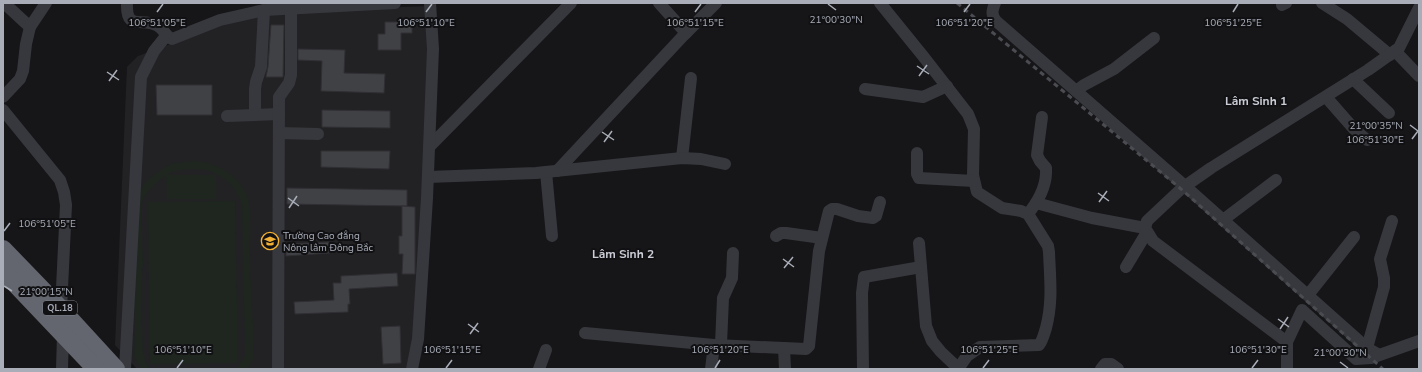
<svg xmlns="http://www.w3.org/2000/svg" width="1422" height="372" viewBox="0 0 1422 372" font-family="'Nunito Sans',sans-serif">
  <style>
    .built { fill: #222225 }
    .green { fill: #1e261f }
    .building { fill: #404145; stroke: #303034 }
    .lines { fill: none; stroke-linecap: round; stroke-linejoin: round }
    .minor { stroke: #37383d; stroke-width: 12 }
    .highway { stroke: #63666e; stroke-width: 18 }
    .rail { stroke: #4a4c52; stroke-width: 3; stroke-dasharray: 5 4; stroke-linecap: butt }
    .ticks { fill: none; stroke: #a8adb8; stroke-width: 1.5 }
    .labels { text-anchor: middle; stroke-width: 4; stroke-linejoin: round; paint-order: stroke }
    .shield { fill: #111113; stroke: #7b7e86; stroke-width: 1 }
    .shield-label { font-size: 9px; font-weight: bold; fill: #a8adb8 }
    .poi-label { font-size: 10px; fill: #a8adb8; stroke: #111113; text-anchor: start }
    .quarter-label { font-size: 12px; font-weight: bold; fill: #c9ccd4; stroke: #111113 }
    .ticks-label { font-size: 10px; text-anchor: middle; fill: #a8adb8; stroke: #111113; stroke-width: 4; stroke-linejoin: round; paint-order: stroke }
  </style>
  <rect width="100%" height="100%" fill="#161618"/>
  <path class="built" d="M431 6 416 324 406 369H137L115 345 127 67 138 56 229 22 288 11Z"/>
  <g class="green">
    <path d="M193 161C216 162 240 175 248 198 253 212 249 234 250 250 250 282 253 315 254 348L253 360 247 369H237L245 354 242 204C233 181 216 168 191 169 182 170 174 170 167 175H216V199H167L166 176C156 182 144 193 141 205L143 262 141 299 143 351 146 363 150 369H141L134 356 135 325 132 210 137 193 146 182 154 175 170 164Z"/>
    <path d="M235 201 238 363 150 364 148 202Z"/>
  </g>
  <g class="building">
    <path d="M385 22H412V33H401V50H378V34H385Z"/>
    <path d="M271 25H284L283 77H266L268 67Z"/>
    <path d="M298 49 345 50 344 73 385 74 384 93 321 91 322 61 298 60Z"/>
    <path d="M156 85H212V115H157Z"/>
    <path d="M322 110 390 111V128L322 127Z"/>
    <path d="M321 151H390L389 169 321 167Z"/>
    <path d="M287 188 407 190V206L287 204Z"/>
    <path d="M402 206 415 207V274H402L403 254H399V236H402Z"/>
    <path d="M329 242 330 253 286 256V244Z"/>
    <path d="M397 273 398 286 349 289 350 304H348V312L295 314 294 302 334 300 333 283H341V276Z"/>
    <path d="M400 326 401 363 383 364 381 327Z"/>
  </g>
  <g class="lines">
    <g class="minor">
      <path d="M4 3 30 27"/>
      <path d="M127 3C126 33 142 16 158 26 165 30 164 35 172 39L220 20 264 10 395 3"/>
      <path d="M659 3 686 33"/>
      <path d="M880 3 923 56 968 114 974 129 973 175 977 192 1002 208 1021 211 1028 214 1048 246 1049 252C1050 279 1053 301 1046 328 1044 334 1043 340 1039 345L980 347 967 356 958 369"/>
      <path d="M995 3C992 11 991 14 996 21L1185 186 1367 348 1379 355"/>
      <path d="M1322 3 1347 19 1390 55"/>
      <path d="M1282 5 1286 3"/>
      <path d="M1395 51 1419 76"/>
      <path d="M1353 79 1389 113"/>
      <path d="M865 89 923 97 947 86"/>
      <path d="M1076 91 1084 85 1114 69 1154 38"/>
      <path d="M3 97 20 79 23 71 26 44 30 27 46 3"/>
      <path d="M1326 97 1354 129 1367 140"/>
      <path d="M3 110 60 180 64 192 66 205 61 309"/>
      <path d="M255 115V89L256 82 261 67 264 10"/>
      <path d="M227 116 279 114"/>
      <path d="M279 133 318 134"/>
      <path d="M429 147 571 3"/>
      <path d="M917 153V174L919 178 974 181"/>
      <path d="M682 158 691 78"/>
      <path d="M557 171 683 36 716 3"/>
      <path d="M546 172 552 236"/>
      <path d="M428 177 536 173 682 158 701 159 725 164"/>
      <path d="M1036 203 1092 218 1145 228"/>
      <path d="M1031 210C1040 198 1047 183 1046 168L1040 161 1037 155 1042 117"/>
      <path d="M1223 220 1276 180"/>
      <path d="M776 236 781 233H786L822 238"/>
      <path d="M919 243 926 326 932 341 941 352 958 368"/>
      <path d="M1126 267 1147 232"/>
      <path d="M1308 295 1354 237"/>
      <path d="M585 333 714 345"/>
      <path d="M1287 342 1153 241 1145 228 1147 221 1181 189 1211 168 1368 70 1399 48 1419 8"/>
      <path d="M721 344 723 298 732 278 733 253"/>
      <path d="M784 348 785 369"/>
      <path d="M1367 348 1384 287V278L1380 259 1392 221"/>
      <path d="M62 369 63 335"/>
      <path d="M125 369 141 77 154 51 166 36"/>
      <path d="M278 369 279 97 289 83 291 75V8"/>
      <path d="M412 369 418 339 427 198 433 49 430 3"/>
      <path d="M539 369 546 350"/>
      <path d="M711 369 714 345 806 349 809 346 819 251 829 211 832 209H837L858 216 873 218 876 216 880 202"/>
      <path d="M863 369 862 293 864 277 921 267"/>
      <path d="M1101 369 1105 364H1111L1118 369"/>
      <path d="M1287 369V342L1302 310 1356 359 1371 358 1419 341"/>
    </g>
    <g class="highway">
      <path d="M3 249 61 309 116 369"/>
      <path d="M3 271 96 369"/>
    </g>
    <path class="rail" d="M957 3 1181 189 1383 369"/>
  </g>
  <path class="ticks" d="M828 4 836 10M157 12 163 4M426 12 432 4M695 12 701 4M964 12 970 4M1233 12 1238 4M917 66 929 74M107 72 119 80M919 76 927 65M109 81 117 70M1410 125 1418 131M602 132 614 140M1412 139 1418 131M604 142 612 131M1098 193 1109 201M288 198 299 206M1099 202 1107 191M289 208 297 196M4 231 10 223M783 259 794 267M784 268 793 257M4 286 12 291M1278 319 1289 327M468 324 479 332M1280 329 1288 317M470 334 478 323M1340 362 1348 368M177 368 183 360M446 368 452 360M715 368 720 360M983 368 989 360M1252 368 1258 360"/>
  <defs>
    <symbol id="university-ring" viewBox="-11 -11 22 22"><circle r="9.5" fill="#111113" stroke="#f2b134" stroke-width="1.5"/><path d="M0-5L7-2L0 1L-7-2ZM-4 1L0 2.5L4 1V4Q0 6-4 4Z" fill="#f2b134"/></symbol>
  </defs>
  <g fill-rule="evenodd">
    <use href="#university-ring" x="260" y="231" width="20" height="20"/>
  </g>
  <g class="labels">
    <rect class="shield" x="43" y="301" width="34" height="14" rx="3"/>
    <g class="shield-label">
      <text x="60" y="311">QL.18</text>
    </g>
    <g class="poi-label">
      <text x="283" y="239">Trường Cao đẳng<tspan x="283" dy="12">Nông lâm Đông Bắc</tspan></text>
    </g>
    <g class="quarter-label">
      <text x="1256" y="105">Lâm Sinh 1</text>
      <text x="623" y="258">Lâm Sinh 2</text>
    </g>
  </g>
  <g class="ticks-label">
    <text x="836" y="23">21°00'30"N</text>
    <text x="157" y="26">106°51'05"E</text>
    <text x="426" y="26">106°51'10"E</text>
    <text x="695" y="26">106°51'15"E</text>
    <text x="964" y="26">106°51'20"E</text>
    <text x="1233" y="26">106°51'25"E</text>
    <text x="1376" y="129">21°00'35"N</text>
    <text x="1375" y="143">106°51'30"E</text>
    <text x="47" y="227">106°51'05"E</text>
    <text x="46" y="295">21°00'15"N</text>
    <text x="183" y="353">106°51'10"E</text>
    <text x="452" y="353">106°51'15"E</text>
    <text x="720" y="353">106°51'20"E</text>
    <text x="989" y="353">106°51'25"E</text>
    <text x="1258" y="353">106°51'30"E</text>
    <text x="1340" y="356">21°00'30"N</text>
  </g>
  <rect width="1422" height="372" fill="none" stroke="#a8adb8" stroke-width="8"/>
</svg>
